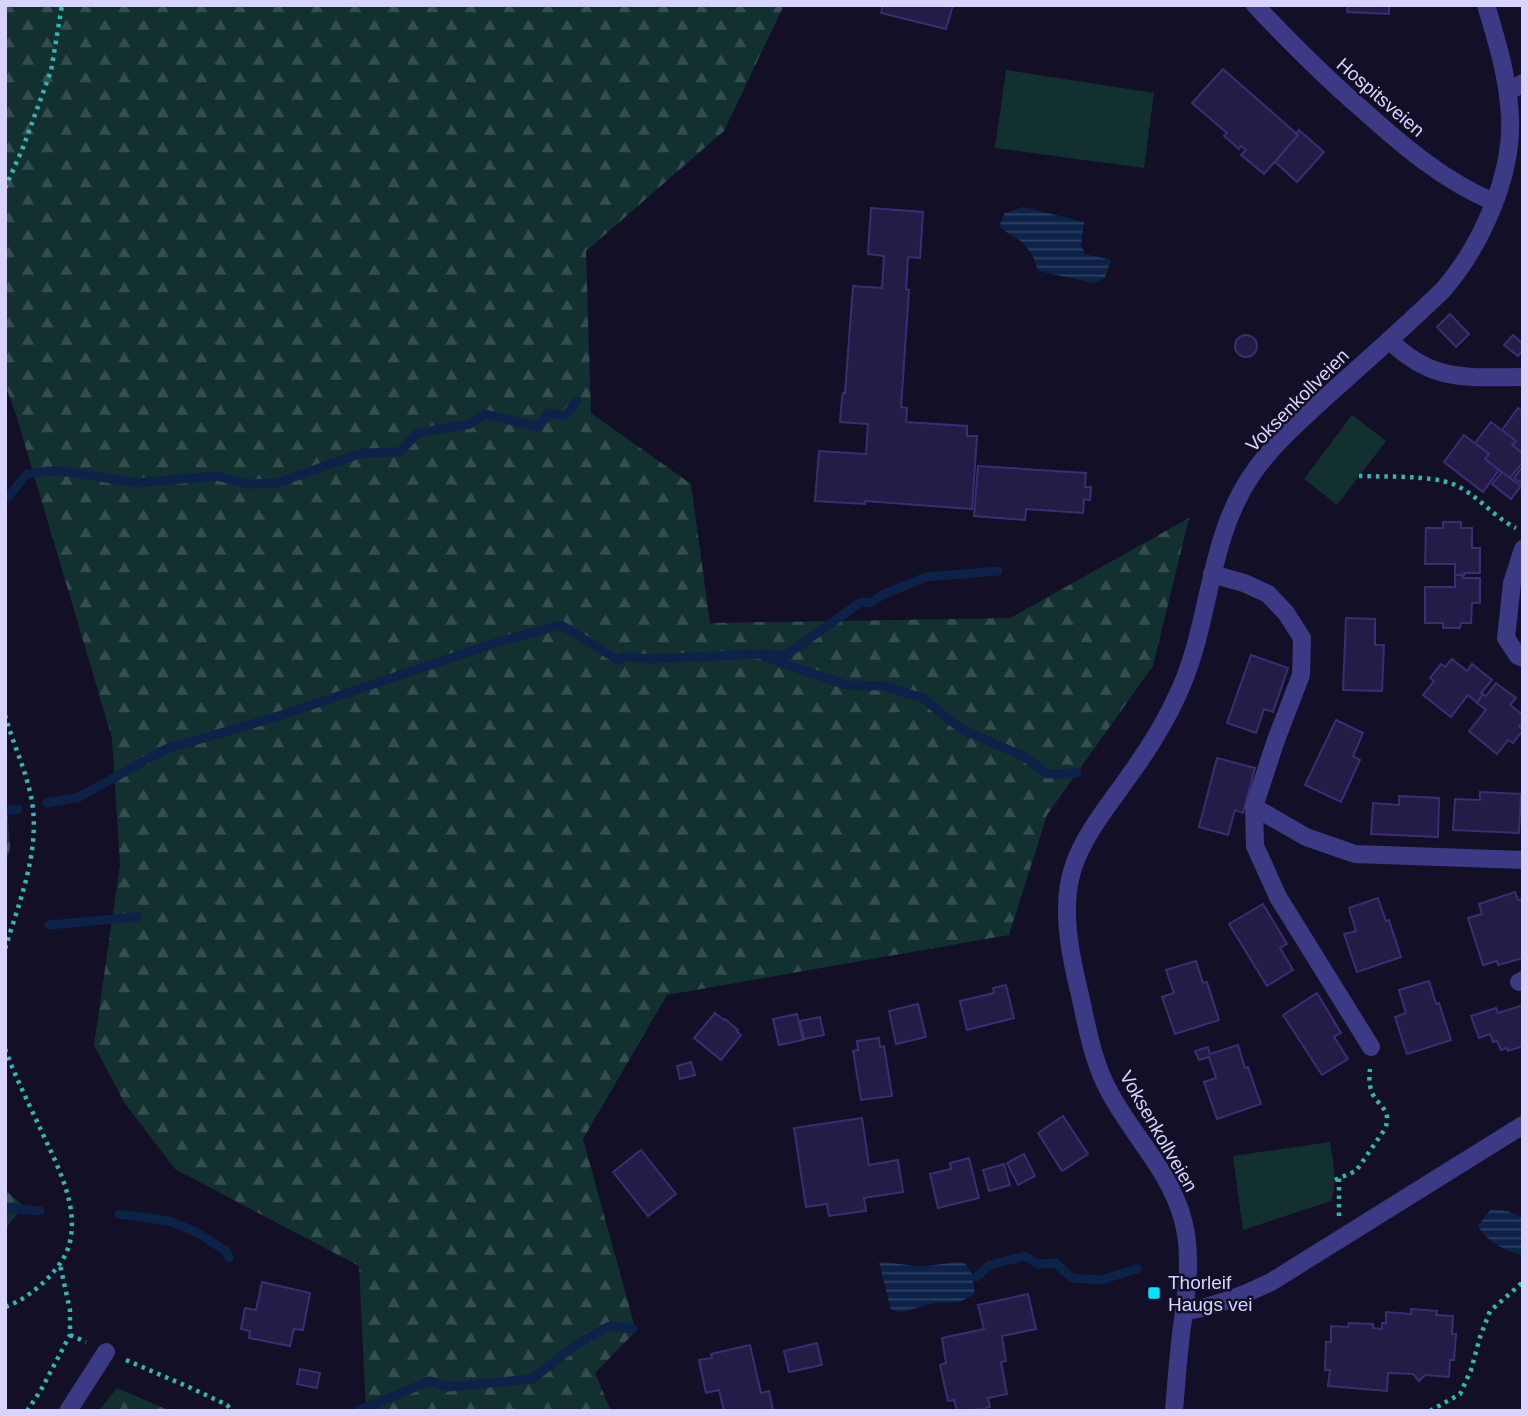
<svg xmlns="http://www.w3.org/2000/svg" width="1528" height="1416" viewBox="0 0 1528 1416" font-family="Helvetica,sans-serif">
  <style>
    .grass { fill: #12302f }
    .forest { fill: url(#forest-firs) }
    .water { fill: url(#water-rules) }
    .lines { fill: none; stroke-linecap: round; stroke-linejoin: round }
    .stream { stroke: #0c2248; stroke-width: 9 }
    .building { fill: #241b47; stroke: #3b2d73; stroke-width: 2 }
    .path { stroke: #2fb8b0; stroke-width: 4.5; stroke-dasharray: 3.5 5; stroke-linecap: butt }
    .service { stroke: #3d3a85; stroke-width: 18 }
    .minor { stroke: #3d3a85; stroke-width: 18 }
    .tertiary { stroke: #3d3a85; stroke-width: 18 }
    .poi-dot { fill: #00e5ff; stroke: #130f26; stroke-width: 2.5 }
    .labels { text-anchor: middle; stroke-width: 5; stroke-linejoin: round; paint-order: stroke }
    .street-label { font-size: 19px; fill: #d9d4ff; stroke: #130f26 }
    .poi-label { font-size: 19px; fill: #d9d4ff; stroke: #130f26; text-anchor: start }
  </style>
  <defs>
    <pattern id="forest-firs" width="22" height="20" patternUnits="userSpaceOnUse" patternTransform="scale(1.75)"><rect width="22" height="20" fill="#12302f"/><path d="M5 1l3.5 6h-7zM16 11l3.5 6h-7z" fill="#344d4e"/></pattern>
    <pattern id="water-rules" width="6" height="5" patternUnits="userSpaceOnUse" patternTransform="scale(1.75)"><rect width="6" height="5" fill="#0c2248"/><path d="M0 2.5h6" fill="none" stroke="#2f4163"/></pattern>
  </defs>
  <rect width="100%" height="100%" fill="#130f26"/>
  <g class="grass">
    <path d="M1006 70 1154 93 1144 168 995 148Z"/>
    <path d="M1352 415 1386 441 1337 505 1304 479Z"/>
    <path d="M1330 1142C1333 1162 1338 1181 1331 1201L1243 1230 1233 1156Z"/>
  </g>
  <g class="forest">
    <path d="M5 5H784L724 131 586 251 591 413 691 484 710 623 1010 618 1189 518 1153 666 1047 815 1009 935 667 995 583 1139 636 1331 595 1373 611 1411H366L359 1266 175 1169 124 1102 94 1045 120 865 112 738 17 418 5 384Z"/>
    <path d="M5 776 10 848 5 866Z"/>
    <path d="M5 1190 24 1206 5 1229Z"/>
    <path d="M117 1388 170 1411H99Z"/>
  </g>
  <g class="water">
    <path d="M1023 207 1084 222 1081 245 1085 254 1111 260 1105 278 1094 283 1038 271C1035 260 1029 246 1019 240 1010 234 1007 233 999 226L1005 213Z"/>
    <path d="M1491 1209 1507 1211 1523 1218V1255C1506 1252 1486 1241 1478 1226Z"/>
    <path d="M879 1262C894 1262 910 1267 925 1266 938 1265 951 1262 964 1262L972 1274 975 1294 960 1302 935 1303 902 1312 891 1310Z"/>
  </g>
  <g class="lines">
    <g class="stream">
      <path d="M9 496 27 474 48 471 69 472 136 483 217 476 247 484 277 483 362 453 400 452 417 433 470 424 485 414 538 427 549 413 565 416 577 401"/>
      <path d="M765 657 846 685 884 686 923 698 961 729 1023 756 1048 774 1077 773"/>
      <path d="M47 803 79 797 166 749 279 716 498 642 561 625 618 660 625 656 650 659 756 654 786 655 861 602 870 603 882 595 926 577 998 571"/>
      <path d="M5 811 18 809"/>
      <path d="M49 925 137 917"/>
      <path d="M5 1208 40 1211"/>
      <path d="M119 1214 169 1221 196 1232 226 1251 229 1258"/>
      <path d="M976 1277 990 1265 1025 1256 1038 1264 1056 1263 1072 1278 1101 1280 1137 1269"/>
      <path d="M358 1411 430 1381 447 1387 532 1379 580 1342 610 1326 633 1329"/>
    </g>
  </g>
  <g class="building">
    <path d="M883 5H953L946 29 881 13Z"/>
    <path d="M1348 5H1389V14L1347 12Z"/>
    <path d="M1223 69 1298 135 1264 174 1241 155 1246 150 1241 146 1239 149 1224 136 1227 133 1192 103Z"/>
    <path d="M1299 130 1324 152 1297 182 1275 162 1298 135 1296 134Z"/>
    <path d="M871 208 923 212 920 258 908 257 906 289 909 290 901 407 907 408 906 422 967 426V436H977L972 509 865 501V504L815 501 819 451 866 454 868 424 840 422 842 398 843 393H845L853 286 882 288 884 256 868 254Z"/>
    <path d="M1450 314 1469 334 1456 347 1437 327Z"/>
    <circle cx="1246" cy="346" r="11"/>
    <path d="M1513 335 1523 344V350L1518 356 1504 345Z"/>
    <path d="M1518 408 1523 412V454L1512 445 1516 441 1502 430Z"/>
    <path d="M1491 422 1516 441 1512 445 1523 454V462L1510 478 1485 459 1489 454 1475 443Z"/>
    <path d="M1464 435 1489 454 1485 459 1499 470 1483 492 1444 462Z"/>
    <path d="M978 466 1086 473 1085 487H1091L1090 500 1084 499 1083 513 1026 509 1025 520 974 516Z"/>
    <path d="M1523 466V484L1514 478Z"/>
    <path d="M1502 472 1521 486 1511 499 1492 484Z"/>
    <path d="M1443 522H1461V528H1472V548H1480V573H1464V575H1455V564H1425L1426 528H1443Z"/>
    <path d="M1455 575H1464L1463 578H1480V603H1472L1471 623H1461L1460 628H1443V623H1425V587H1455Z"/>
    <path d="M1346 618 1375 619V645H1384L1382 691 1343 690Z"/>
    <path d="M1251 655 1288 668 1273 712 1264 709 1256 733 1227 723Z"/>
    <path d="M1452 659 1467 671 1472 664 1492 680 1481 693 1483 694 1477 703 1468 695 1451 717 1423 695 1434 681 1430 678 1441 664 1445 667Z"/>
    <path d="M1496 683 1516 698 1510 705 1523 715V722L1519 726 1523 730 1513 743 1508 740 1497 754 1469 731 1486 710 1477 703 1483 694 1486 696Z"/>
    <path d="M1336 720 1363 733 1353 756 1360 760 1341 802 1305 785Z"/>
    <path d="M1217 758 1255 768 1243 813 1235 810 1228 835 1199 827Z"/>
    <path d="M1480 792 1521 794 1519 833 1453 830 1455 799 1480 800Z"/>
    <path d="M1399 796 1439 798 1438 837 1371 834 1373 803 1399 805Z"/>
    <path d="M1515 892 1518 900 1523 899V958L1498 965 1497 961 1483 965 1468 918 1482 914 1479 904Z"/>
    <path d="M1378 898 1386 921 1389 920 1401 957 1357 972 1344 934 1356 931 1349 908Z"/>
    <path d="M1263 904 1287 944 1280 948 1293 970 1267 986 1229 924Z"/>
    <path d="M1196 961 1203 983 1207 982 1219 1020 1175 1034 1162 997 1174 993 1166 970Z"/>
    <path d="M1429 981 1436 1004 1439 1003 1451 1040 1407 1054 1395 1017 1406 1013 1399 990Z"/>
    <path d="M1006 985 1014 1018 967 1030 960 1001 994 993 993 988Z"/>
    <path d="M1317 993 1341 1033 1334 1037 1348 1059 1322 1075 1283 1015Z"/>
    <path d="M918 1004 926 1037 896 1044 889 1011Z"/>
    <path d="M1523 1005V1046L1508 1051 1507 1048 1501 1050 1497 1041 1493 1042 1490 1034 1479 1038 1471 1016 1496 1008 1498 1013Z"/>
    <path d="M715 1013 724 1020 725 1019 738 1030 737 1032 741 1035 721 1060 694 1038Z"/>
    <path d="M797 1014 803 1040 779 1045 773 1019Z"/>
    <path d="M820 1017 824 1035 804 1039 800 1021Z"/>
    <path d="M879 1038 880 1047 884 1046 892 1096 861 1100 853 1051 858 1050 857 1041Z"/>
    <path d="M1238 1045 1245 1068 1248 1067 1261 1104 1217 1119 1204 1082 1216 1078 1209 1057 1199 1060 1195 1051 1208 1047 1210 1054Z"/>
    <path d="M691 1062 695 1075 680 1079 677 1066Z"/>
    <path d="M1063 1116 1088 1154 1062 1171 1038 1133Z"/>
    <path d="M862 1118 869 1165 898 1160 903 1192 864 1198 866 1211 829 1216 827 1204 806 1207 794 1128Z"/>
    <path d="M641 1150 676 1194 648 1216 613 1172Z"/>
    <path d="M1024 1154 1035 1176 1018 1185 1007 1163Z"/>
    <path d="M969 1158 979 1198 938 1208 930 1174 951 1169 950 1163Z"/>
    <path d="M1004 1164 1010 1185 989 1191 983 1170Z"/>
    <path d="M262 1282 310 1293 303 1330 294 1329 290 1346 249 1338 250 1331 241 1329 245 1308 256 1310Z"/>
    <path d="M1028 1294 1036 1329 1002 1336 1006 1361 1001 1362 1007 1394 988 1398 990 1407 986 1408V1409L957 1411 954 1400 948 1401 940 1365 946 1363 942 1338 984 1329 978 1305Z"/>
    <path d="M1411 1309 1437 1311 1436 1315 1453 1316 1452 1334H1456L1454 1360H1450L1449 1377 1425 1375 1419 1381 1413 1374 1388 1373 1387 1391 1328 1386 1330 1370H1325L1326 1342H1331V1326L1348 1327 1349 1323 1373 1324V1328L1382 1329V1323H1386V1312L1411 1314Z"/>
    <path d="M817 1343 822 1365 789 1372 784 1351Z"/>
    <path d="M750 1345 761 1393 769 1391 773 1410 724 1411 719 1390 706 1393 699 1360 712 1358 711 1354Z"/>
    <path d="M300 1369 320 1373 317 1388 297 1384Z"/>
  </g>
  <g class="lines">
    <g class="path">
      <path d="M5 188 22 150 51 71 62 5"/>
      <path d="M1359 476C1384 477 1430 475 1453 484 1477 494 1493 517 1516 528"/>
      <path d="M5 715C12 741 24 766 30 792 43 845 20 899 5 949"/>
      <path d="M5 1049C15 1076 28 1102 40 1128 56 1163 83 1211 67 1251 63 1261 56 1269 49 1277 36 1290 22 1301 5 1307"/>
      <path d="M1335 1180 1356 1171 1385 1129C1392 1110 1380 1108 1372 1093 1369 1085 1369 1077 1370 1069"/>
      <path d="M1339 1216V1178"/>
      <path d="M70 1335 86 1342"/>
      <path d="M126 1360 191 1388 227 1405 232 1411"/>
      <path d="M27 1411 41 1390 70 1335V1310L60 1265"/>
      <path d="M1430 1411 1460 1394 1471 1370 1480 1337 1490 1311 1523 1282"/>
    </g>
    <g class="service">
      <path d="M1519 982 1523 980"/>
      <path d="M68 1411 106 1352"/>
    </g>
    <g class="minor">
      <path d="M1508 92 1523 83"/>
      <path d="M1389 340C1433 383 1466 377 1523 377"/>
      <path d="M1523 549 1512 583 1506 638 1518 656 1523 658"/>
      <path d="M1212 574 1244 583 1268 594 1286 613 1302 638 1301 675 1276 740 1254 807 1306 837 1355 854 1523 860"/>
      <path d="M1254 807 1255 846 1278 897 1371 1047"/>
      <path d="M1184 1312C1215 1306 1243 1296 1271 1282L1523 1125"/>
    </g>
    <g class="tertiary">
      <path d="M1255 5C1290 42 1325 77 1363 110 1403 146 1444 181 1494 202"/>
      <path d="M1174 1411C1176 1385 1178 1360 1181 1334 1186 1297 1193 1257 1183 1220 1170 1171 1133 1136 1110 1093 1096 1068 1090 1041 1084 1014 1081 997 1076 980 1073 964 1067 933 1063 899 1073 868 1084 834 1109 805 1129 776 1148 750 1165 723 1178 694 1211 624 1207 541 1251 476 1271 446 1300 421 1326 397 1366 361 1406 326 1444 289 1482 244 1513 175 1510 116 1508 78 1497 41 1486 5"/>
    </g>
  </g>
  <rect class="poi-dot" x="1147" y="1286" width="14" height="14" rx="3.5"/>
  <g class="labels">
    <g class="street-label">
      <text transform="translate(1381 97) rotate(41)" y="7">Hospitsveien</text>
      <text transform="translate(1297 400) rotate(-45)" y="7">Voksenkollveien</text>
      <text transform="translate(1159 1131) rotate(60)" y="7">Voksenkollveien</text>
    </g>
    <g class="poi-label">
      <text x="1168" y="1289">Thorleif<tspan x="1168" dy="22">Haugs vei</tspan></text>
    </g>
  </g>
  <rect width="1528" height="1416" fill="none" stroke="#d9d4ff" stroke-width="14"/>
</svg>
